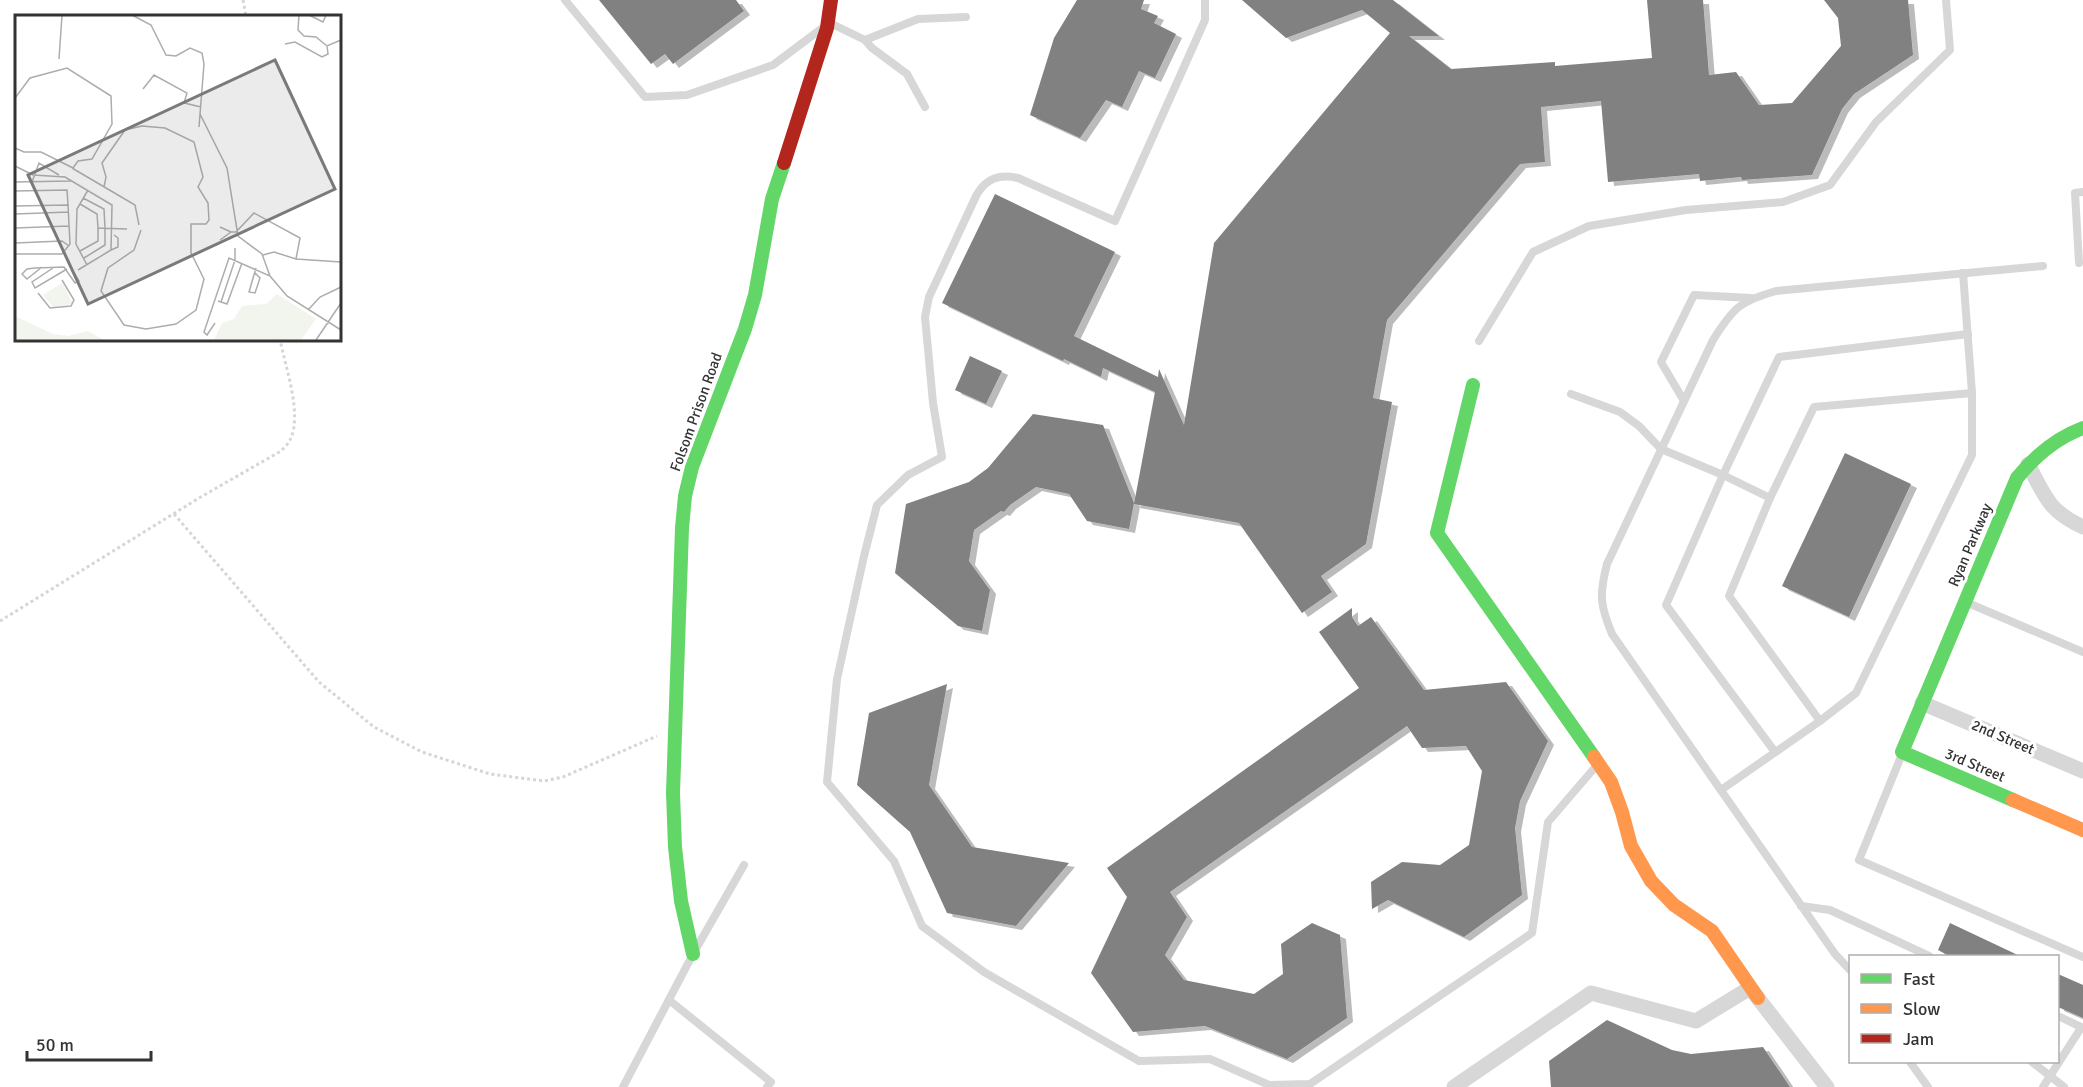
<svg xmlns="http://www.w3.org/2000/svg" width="2083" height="1087" viewBox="0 0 2083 1087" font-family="Signika,sans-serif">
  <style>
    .building { fill: #818181; filter: url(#shadow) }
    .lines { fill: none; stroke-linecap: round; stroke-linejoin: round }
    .path { stroke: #d6d6d6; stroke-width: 3; stroke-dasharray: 3 3; stroke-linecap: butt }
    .lane { stroke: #d7d7d7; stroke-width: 8 }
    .street { stroke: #d7d7d7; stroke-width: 15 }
    .fast { stroke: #63d668; stroke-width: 14 }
    .slow { stroke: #ff974d; stroke-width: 14 }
    .jam { stroke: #b3261e; stroke-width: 14 }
    .labels { text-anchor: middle; stroke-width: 6; stroke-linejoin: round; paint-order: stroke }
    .street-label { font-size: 15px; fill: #333; stroke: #fff }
    .inset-road { fill: none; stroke: #adadad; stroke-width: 1.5 }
    .view { fill: #7a7a7a; fill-opacity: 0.15; stroke: #7a7a7a; stroke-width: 3 }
    .inset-edge { fill: none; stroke: #333; stroke-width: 3 }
  </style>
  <defs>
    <filter id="shadow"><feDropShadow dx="6" dy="4" stdDeviation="0" flood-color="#0004"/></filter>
  </defs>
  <rect width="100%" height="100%" fill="#fff"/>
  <g class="building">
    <path d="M599 0H736L744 11 673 64 665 54 651 64Z"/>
    <path d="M1077 0H1144L1141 9 1158 16 1154 23 1176 34 1155 78 1139 71 1122 107 1106 100 1080 138 1030 115 1054 38Z"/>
    <path d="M1242 0H1393L1439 36H1409L1451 69 1555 62V66L1652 58 1647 0H1703L1709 75 1736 72 1759 105 1792 103 1841 46 1838 18 1824 0H1908L1913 55 1854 94 1842 109 1812 175 1742 180 1741 177 1700 181 1699 174 1608 182 1601 101 1541 107 1545 162 1520 164 1387 320 1373 398 1392 402 1366 544 1321 576 1332 592 1302 613 1239 523 1134 504 1155 392 1103 368 1101 377 1064 359 1063 361 942 303 995 194 1115 252 1074 336 1158 377 1159 369 1184 425 1214 243 1390 33 1362 10 1286 38Z"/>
    <path d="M970 356 1002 371 986 404 955 390Z"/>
    <path d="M1033 414 1103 425 1134 503 1129 529 1087 521 1069 494 1036 487 1010 505 1004 512 1001 511 974 530 969 561 990 590 982 631 958 626 895 573 906 504 969 482 988 468Z"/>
    <path d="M1845 453 1911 484 1849 617 1782 586Z"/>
    <path d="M1352 608V617L1358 626 1371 617 1424 690 1506 682 1548 741 1520 801 1515 828 1522 895 1464 937 1388 900 1372 909 1371 882 1402 862 1440 865 1469 845 1482 771 1466 746 1422 748 1407 726 1170 892 1187 917 1165 955 1184 980 1254 994 1283 974 1281 944 1312 923 1340 935 1347 1018 1287 1059 1205 1026 1133 1032 1091 973 1127 897 1107 868 1359 688 1319 632Z"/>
    <path d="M947 684 929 785 972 847 1069 863 1016 926 947 913 910 832 857 785 869 713Z"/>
    <path d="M1950 923 2022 957H1951L1938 950Z"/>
    <path d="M2058 974 2083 985V1018L2058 1007Z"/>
    <path d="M1607 1020 1672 1050 1691 1054 1763 1047 1790 1087H1551L1549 1061Z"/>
  </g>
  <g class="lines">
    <g class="path">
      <path d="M243 0 246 16"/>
      <path d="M174 514 319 682 374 727 422 752 490 774 544 781 563 777 657 736"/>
      <path d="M0 621 199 498 281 451C284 448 288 444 290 440 303 414 285 367 280 339"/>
    </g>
    <g class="lane">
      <path d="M565 0 645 97 687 95 773 65 821 29"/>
      <path d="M1205 0V20L1115 221 1018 178C999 174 987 178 977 194L929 297 925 317 933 403 942 457 908 475 877 505 864 556 837 679 827 782 894 861 922 926 984 972 1139 1061 1210 1059 1269 1085 1310 1084 1532 933 1548 822 1597 765"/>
      <path d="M830 23 865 40"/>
      <path d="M925 107 907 74 872 48 865 40 918 19 966 17"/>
      <path d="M2079 263 2075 193 2083 192"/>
      <path d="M1479 341 1533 252 1589 226 1686 210 1783 202 1830 185 1876 122 1950 50 1946 0"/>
      <path d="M1571 394 1620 412 1639 426 1661 449 1723 475 1770 498"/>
      <path d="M1684 401 1661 362 1694 295 1751 298"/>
      <path d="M1968 603 2083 652"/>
      <path d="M1820 721 1729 596 1770 498 1814 407 1972 393"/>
      <path d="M1775 752 1666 605 1723 475 1779 357 1968 334"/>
      <path d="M1902 754 1859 860 2083 957"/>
      <path d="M1721 790 1820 721 1856 693 1972 455V393L1963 273"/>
      <path d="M1801 906 1830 910 1929 956"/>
      <path d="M1850 970 1835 954 1612 634C1600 605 1599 595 1607 564L1713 340C1733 308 1740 301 1776 291L2043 266"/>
      <path d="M669 1000 771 1082 767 1087"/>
      <path d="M2058 1016 2083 1028"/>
      <path d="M1910 1062 1928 1087"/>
      <path d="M2032 1062 2064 1087"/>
      <path d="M623 1087 693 954 744 865"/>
      <path d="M2043 1087 2081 1028"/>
    </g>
    <g class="street">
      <path d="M2028 464C2045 496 2048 511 2083 527"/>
      <path d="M1922 703 2083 771"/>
      <path d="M1454 1087 1591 993 1696 1021 1750 988 1827 1087"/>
    </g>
    <g class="fast">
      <path d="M1473 385 1437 533 1594 757"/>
      <path d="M2013 800 1902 752 2017 478C2035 456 2056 438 2083 428"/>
      <path d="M693 954 681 901 675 847 673 793 682 528 685 496 692 467 745 329 755 295 772 199 784 163"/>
    </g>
    <g class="slow">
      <path d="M1594 757 1611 782 1622 812 1631 846 1651 881 1674 905 1712 931 1758 998"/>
      <path d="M2013 800 2083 830"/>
    </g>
    <path class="jam" d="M784 163 827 28 831 0"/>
  </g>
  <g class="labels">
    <g class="street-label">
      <text transform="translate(696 412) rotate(-70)" y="5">Folsom Prison Road</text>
      <text transform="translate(1970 545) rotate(-67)" y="5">Ryan Parkway</text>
      <text transform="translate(2003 737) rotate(23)" y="5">2nd Street</text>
      <text transform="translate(1975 765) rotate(23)" y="5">3rd Street</text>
    </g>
  </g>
  <g transform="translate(15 15)">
    <rect width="326" height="326" fill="#fff"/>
    <path d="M47 268 58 289 38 292 28 280ZM262 279 301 304 286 325H199L207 308 219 304 227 291 251 289ZM0 301 38 319 53 321 73 316 89 325H0Z" fill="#f1f5ed"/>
    <path class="inset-road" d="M117 0 136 10 151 40 161 41 175 33 187 38 189 49 184 112M284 0 283 15 289 21 301 22 312 31 326 25M294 0 308 7 311 0M270 29 280 27 307 42 313 39 312 31M44 44 47 0M128 74 139 60 172 78 169 88 186 92M0 83 15 63 52 53 96 81 97 109 77 144 63 146 58 153 26 137H9L0 133M185 99 212 153 223 221 247 239 255 261 272 281 326 315M0 151 18 160 50 162 97 190 96 235 63 255M57 153 120 190 124 210M0 167 56 166M17 167 24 148 44 160M89 172 91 162 87 148 110 115 127 111 150 113 179 127 188 162 183 172 193 188 194 205 191 209H176V238L189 264 181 295 161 309 131 314 109 310 86 276 93 253 119 235 126 215M0 176 52 175 53 190M68 183 89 194 90 213V230L69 243M65 189 82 199 83 213V226L65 236M0 191 53 190 55 229 47 239H0M0 199 54 197M205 212 216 217 205 225M0 213 54 211M83 213 112 214M216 217H221L239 198 285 223 281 244 259 237 248 240M0 228 47 226 54 231M96 235 103 232V223L99 220M281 244 326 247M72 250 61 229 62 194 73 175M27 252 12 264 7 259 12 254 20 253 49 252 60 268 64 266 59 258M38 253 17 267 20 273 52 254M240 258 245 263 240 278 234 277 241 253M23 278 35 293 56 291 59 285 47 265M203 286 212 289 227 248M206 287 220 245V233M293 295 305 282 326 272M200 308 192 320 189 317 214 243 255 261M301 325 326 288"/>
    <path class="view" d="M260 45 320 174 73 289 13 160Z"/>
    <rect width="326" height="326" class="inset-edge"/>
  </g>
  <rect x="1849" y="955" width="210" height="108" fill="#ffffff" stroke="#adadad" stroke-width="1.5"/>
  <rect x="1861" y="974" width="30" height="9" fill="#63d668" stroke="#adadad" stroke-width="1.5"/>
  <text x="1903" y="985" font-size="18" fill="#333333">Fast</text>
  <rect x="1861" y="1004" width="30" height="9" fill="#ff974d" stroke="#adadad" stroke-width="1.5"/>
  <text x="1903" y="1015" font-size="18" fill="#333333">Slow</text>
  <rect x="1861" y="1034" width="30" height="9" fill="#b3261e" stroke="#adadad" stroke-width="1.5"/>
  <text x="1903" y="1045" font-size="18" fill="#333333">Jam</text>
  <path d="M27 1051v9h124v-9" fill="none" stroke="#333333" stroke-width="3"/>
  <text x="36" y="1051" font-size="18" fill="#333333" stroke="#ffffff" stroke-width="4.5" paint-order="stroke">50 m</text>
</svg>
